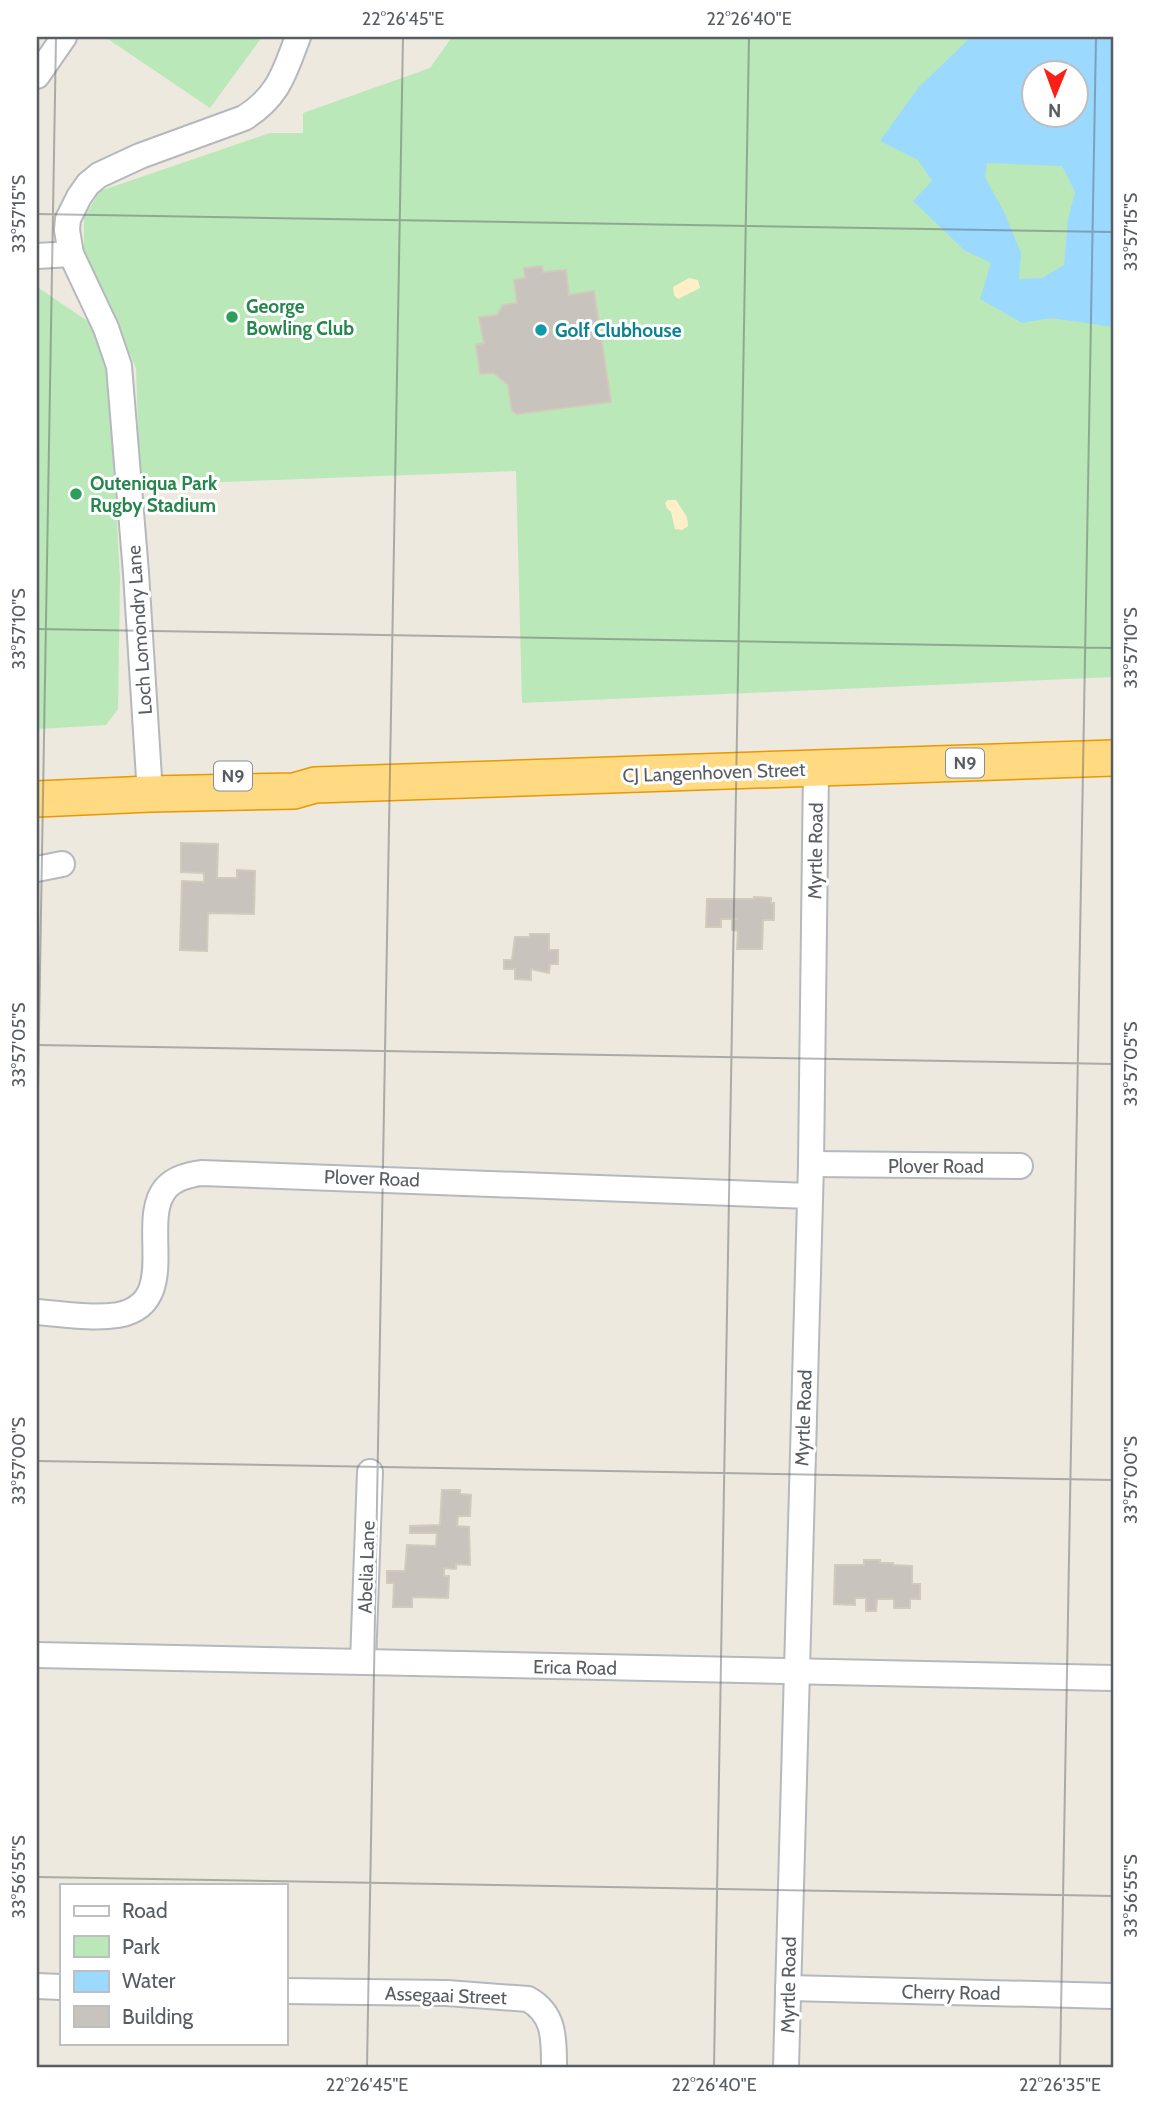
<svg xmlns="http://www.w3.org/2000/svg" width="1150" height="2104" viewBox="0 0 1150 2104" font-family="Cabin,sans-serif">
  <style>
    .green { fill: #bae8b8; fill-rule: evenodd }
    .sand { fill: #feefc9 }
    .water { fill: #9cd9ff; fill-rule: evenodd }
    .building { fill: #c8c3bc; stroke: #d2cabc; stroke-width: 2 }
    .lines { fill: none; stroke-linecap: round; stroke-linejoin: round }
    .minor-casing { stroke: #b5b8bd; stroke-width: 28 }
    .highway-casing { stroke: #eb9700; stroke-width: 38 }
    .minor { stroke: #fff; stroke-width: 24 }
    .highway { stroke: #ffda83; stroke-width: 35 }
    .ticks { fill: none; stroke: #585d62; stroke-width: 2; stroke-opacity: 0.45 }
    .leisure-dot { fill: #2e9e5b; stroke: #fff; stroke-width: 2.5 }
    .culture-dot { fill: #0f9aa8; stroke: #fff; stroke-width: 2.5 }
    .labels { text-anchor: middle; stroke-width: 6; stroke-linejoin: round; paint-order: stroke }
    .shield { fill: #fff; stroke: #8a8e91; stroke-width: 2 }
    .shield-label { font-size: 18px; font-weight: bold; fill: #585d62 }
    .leisure-label { font-size: 19px; font-weight: bold; fill: #27864d; stroke: #fff; text-anchor: start }
    .culture-label { font-size: 19px; font-weight: bold; fill: #0d838f; stroke: #fff; text-anchor: start }
    .street-label { font-size: 19px; fill: #585d62; stroke: #fff }
    .neatline { fill: none; stroke: #585d62; stroke-width: 2.5 }
    .ticks-label { font-size: 18px; text-anchor: middle; fill: #585d62 }
  </style>
  <rect width="100%" height="100%" fill="#ede9de"/>
  <g class="green">
    <path d="M105 37H262L210 108Z"/>
    <path d="M452 37H1113V677L522 703 516 471 140 485 136 368 84 253V218L100 191 270 133H303V113L430 68ZM1034 74H1076V116H1034Z"/>
    <path d="M37 287 89 322 106 360 111 410 120 579 118 709 106 725 37 729Z"/>
  </g>
  <g class="sand">
    <path d="M689 278 698 280 700 288 678 299 674 295 673 287Z"/>
    <path d="M668 500H676L687 517 688 526 682 530 675 529 671 512 667 508 665 503Z"/>
  </g>
  <path class="water" d="M971 37H1113V327L1051 318 1022 323 980 299 991 263 964 250 913 201 932 181 918 160 880 141 918 88ZM1034 74H1076V116H1034ZM987 163 1062 166 1075 192 1068 219 1064 265 1042 278 1019 279 1021 253 1005 214 985 177Z"/>
  <g class="building">
    <path d="M542 266 543 272 566 270 569 295 594 291 611 402 517 414 512 411 508 385 494 373 480 374 476 345 484 343 479 317 497 315 503 305 517 303 514 280 525 278 524 268Z"/>
    <path d="M181 843 218 844 217 878H237V870L255 871 254 914 208 913 207 951 180 950 182 881 204 882V873L181 872Z"/>
    <path d="M754 897 771 898V903H774V920H763L762 949H737L738 931 732 930V920L738 919H721V927H706L707 899H754Z"/>
    <path d="M530 934H549V950H558V964H550L549 973 531 969V980L515 979V969H504V960H512L515 937H530Z"/>
    <path d="M442 1490H460V1494L471 1495 470 1516H458L457 1526 469 1527 470 1565 456 1564V1569L444 1568V1576H449L448 1598 412 1597V1607H393L394 1583H387V1571H405L407 1545 436 1546 437 1533H410V1526L440 1525Z"/>
    <path d="M864 1560H880V1563H893V1565L912 1566V1584H920V1599H910V1608H894V1599H877L876 1611H866V1598H855V1605L834 1604 835 1565H864Z"/>
  </g>
  <g class="lines">
    <defs>
      <g id="minor">
        <path d="M37 76 64 37"/>
        <path d="M37 256 71 254"/>
        <path d="M150 794 136 573 119 366 106 328 71 254 67 230 68 219 79 197 88 184 99 175 140 156 244 118C279 96 284 73 298 37"/>
        <path d="M37 869 62 864"/>
        <path d="M811 1164 1020 1166"/>
        <path d="M37 1312C63 1314 92 1319 118 1315 183 1303 137 1221 166 1188 175 1178 188 1175 201 1173L810 1196"/>
        <path d="M37 1655 1113 1678"/>
        <path d="M363 1662 370 1472"/>
        <path d="M37 1986 61 1987"/>
        <path d="M788 1988 1113 1996"/>
        <path d="M285 1991 447 1993 528 1999C555 2014 554 2039 554 2067"/>
        <path d="M786 2067 811 1164 816 768"/>
      </g>
      <path id="highway" d="M37 799 150 794 294 791 315 785 1113 758"/>
    </defs>
    <use href="#minor" class="minor-casing"/>
    <use href="#highway" class="highway-casing"/>
    <use href="#minor" class="minor"/>
    <use href="#highway" class="highway"/>
  </g>
  <path class="ticks" d="M37 214 1113 232M37 629 1113 648M37 1045 1113 1064M37 1146 56 37M37 1461 1113 1480M37 1877 1113 1896M367 2067 403 37M714 2067 749 37M1060 2067 1096 37"/>
  <g class="leisure-dot">
    <circle cx="232" cy="317" r="7"/>
    <circle cx="76" cy="494" r="7"/>
  </g>
  <circle class="culture-dot" cx="541" cy="330" r="7"/>
  <g class="labels">
    <g class="shield">
      <rect x="946" y="748.5" width="38" height="29" rx="5"/>
      <rect x="214" y="761.5" width="38" height="29" rx="5"/>
    </g>
    <g class="shield-label">
      <text x="965" y="769">N9</text>
      <text x="233" y="782">N9</text>
    </g>
    <g class="leisure-label">
      <text x="246" y="313">George<tspan x="246" dy="22">Bowling Club</tspan></text>
      <text x="90" y="490">Outeniqua Park<tspan x="90" dy="22">Rugby Stadium</tspan></text>
    </g>
    <g class="culture-label">
      <text x="555" y="337">Golf Clubhouse</text>
    </g>
    <g class="street-label">
      <text transform="translate(139 630) rotate(-94)" y="7">Loch Lomondry Lane</text>
      <text transform="translate(714 772) rotate(-2)" y="7">CJ Langenhoven Street</text>
      <text transform="translate(815 851) rotate(-89)" y="7">Myrtle Road</text>
      <text x="936" y="1173">Plover Road</text>
      <text transform="translate(372 1178) rotate(2)" y="7">Plover Road</text>
      <text transform="translate(803 1418) rotate(-88)" y="7">Myrtle Road</text>
      <text transform="translate(366 1567) rotate(-88)" y="7">Abelia Lane</text>
      <text transform="translate(575 1667) rotate(1)" y="7">Erica Road</text>
      <text transform="translate(788 1985) rotate(-89)" y="7">Myrtle Road</text>
      <text transform="translate(951 1992) rotate(1)" y="7">Cherry Road</text>
      <text transform="translate(446 1995) rotate(2)" y="7">Assegaai Street</text>
    </g>
  </g>
  <rect width="1150" height="2104" fill="none" stroke="#ffffff" stroke-width="77"/>
  <rect x="60" y="1884" width="228" height="161" fill="#ffffff" stroke="#bcbec0" stroke-width="2"/>
  <rect x="74" y="1906" width="35" height="10" fill="#ffffff" stroke="#bcbec0" stroke-width="2"/>
  <text x="122" y="1918" font-size="21" fill="#585d62">Road</text>
  <rect x="74" y="1936" width="35" height="21" fill="#bae8b8" stroke="#bcbec0" stroke-width="2"/>
  <text x="122" y="1954" font-size="21" fill="#585d62">Park</text>
  <rect x="74" y="1971" width="35" height="21" fill="#9cd9ff" stroke="#bcbec0" stroke-width="2"/>
  <text x="122" y="1988" font-size="21" fill="#585d62">Water</text>
  <rect x="74" y="2006" width="35" height="21" fill="#c8c3bc" stroke="#bcbec0" stroke-width="2"/>
  <text x="122" y="2024" font-size="21" fill="#585d62">Building</text>
  <g transform="translate(1055 94) rotate(181)"><circle r="33" fill="#ffffff" stroke="#bcbec0" stroke-width="2"/>
  <path d="M0-5L12 26L0 18L-12 26Z" fill="#fa1f17"/>
  <text y="-10" font-size="19" font-weight="bold" text-anchor="middle" fill="#585d62">N</text>
  </g>
  <rect x="38" y="38" width="1074" height="2028" class="neatline"/>
  <g class="ticks-label">
    <text x="403" y="25">22°26'45"E</text>
    <text x="749" y="25">22°26'40"E</text>
    <text transform="translate(19 214) rotate(-90)" y="6">33°57'15"S</text>
    <text transform="translate(1131 232) rotate(-90)" y="6">33°57'15"S</text>
    <text transform="translate(19 629) rotate(-90)" y="6">33°57'10"S</text>
    <text transform="translate(1131 648) rotate(-90)" y="6">33°57'10"S</text>
    <text transform="translate(19 1045) rotate(-90)" y="6">33°57'05"S</text>
    <text transform="translate(1131 1064) rotate(-90)" y="6">33°57'05"S</text>
    <text transform="translate(19 1461) rotate(-90)" y="6">33°57'00"S</text>
    <text transform="translate(1131 1480) rotate(-90)" y="6">33°57'00"S</text>
    <text transform="translate(19 1877) rotate(-90)" y="6">33°56'55"S</text>
    <text transform="translate(1131 1896) rotate(-90)" y="6">33°56'55"S</text>
    <text x="367" y="2091">22°26'45"E</text>
    <text x="714" y="2091">22°26'40"E</text>
    <text x="1060" y="2091">22°26'35"E</text>
  </g>
</svg>
